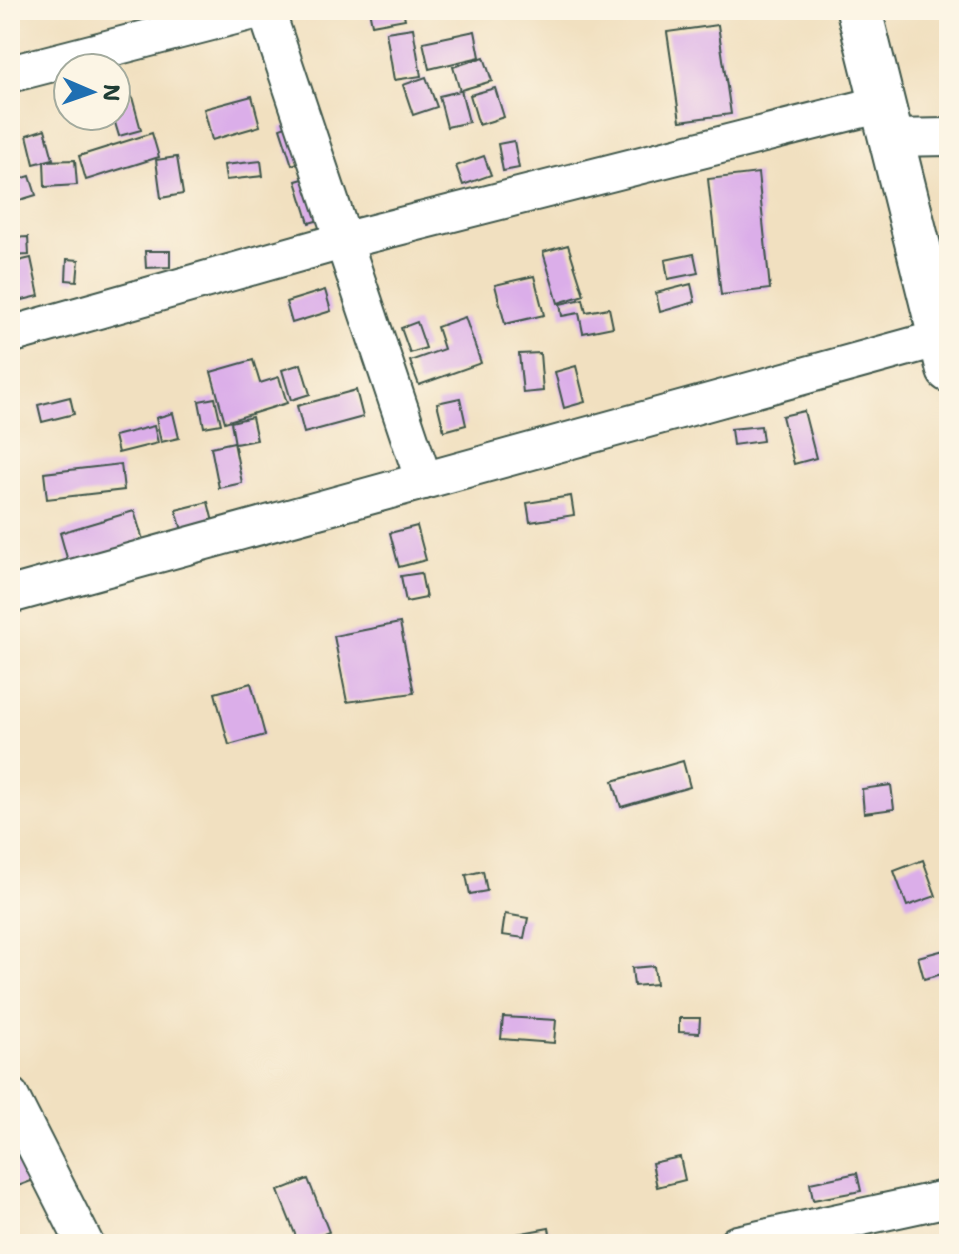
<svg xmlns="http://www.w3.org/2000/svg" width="959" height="1254" viewBox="0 0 959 1254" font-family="'Shantell Sans',sans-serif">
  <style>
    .building { fill: #dbaee9 }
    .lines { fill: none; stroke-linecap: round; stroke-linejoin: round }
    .minor-casing { stroke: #3e5549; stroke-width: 40 }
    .trunk-casing { stroke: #3e5549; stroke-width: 48 }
    .minor { stroke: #fff; stroke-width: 36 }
    .trunk { stroke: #fff; stroke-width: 44 }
  </style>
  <rect width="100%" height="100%" fill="#fcf5e5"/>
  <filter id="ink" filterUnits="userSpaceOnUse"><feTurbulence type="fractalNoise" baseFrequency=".0125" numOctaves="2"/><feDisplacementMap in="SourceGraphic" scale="16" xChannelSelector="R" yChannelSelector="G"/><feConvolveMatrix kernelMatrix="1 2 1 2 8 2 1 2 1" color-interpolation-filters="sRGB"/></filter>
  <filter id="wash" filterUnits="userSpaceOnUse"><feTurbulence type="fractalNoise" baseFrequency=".006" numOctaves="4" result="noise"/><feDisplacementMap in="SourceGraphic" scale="32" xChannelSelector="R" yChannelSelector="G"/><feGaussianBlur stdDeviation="1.8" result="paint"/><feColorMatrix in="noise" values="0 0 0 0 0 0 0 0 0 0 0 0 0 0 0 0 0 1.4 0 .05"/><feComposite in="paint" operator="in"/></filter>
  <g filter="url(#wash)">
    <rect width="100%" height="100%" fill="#f1e0c0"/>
    <g id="blocks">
      <g class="building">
        <path d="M369 10H403L405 19 372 25Z"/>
        <path d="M718 25 731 114 680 121 667 32Z"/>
        <path d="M413 28 421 76 394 80 386 32Z"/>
        <path d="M475 31 480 57 429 69 423 42Z"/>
        <path d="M484 57 492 81 461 90 469 122 447 127 439 96 460 91 453 67Z"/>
        <path d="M426 77 437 107 413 115 403 85Z"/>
        <path d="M495 88 504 117 479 125 470 95Z"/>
        <path d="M252 96 260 126 212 140 204 109Z"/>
        <path d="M132 97 141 130 119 136 113 116H116V102Z"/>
        <path d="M294 123 306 160 292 165 280 128Z"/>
        <path d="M45 129 53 159 34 164 27 135Z"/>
        <path d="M152 133 159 157 86 180 79 156Z"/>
        <path d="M514 141 519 168 503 171 498 144Z"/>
        <path d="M484 156 491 175 463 185 456 166Z"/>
        <path d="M177 157 183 194 161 198 156 160Z"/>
        <path d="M75 160 77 185 45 187 44 161Z"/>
        <path d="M261 161 263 176 226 180 224 165Z"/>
        <path d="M758 173 770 289 721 295 708 179Z"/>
        <path d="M317 175 330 217 309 223 296 181Z"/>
        <path d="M30 176 36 195 10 203V182Z"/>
        <path d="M28 237 29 255 10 256V238Z"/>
        <path d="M568 245 584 295 558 303 543 252Z"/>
        <path d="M145 251H170V267L146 268Z"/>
        <path d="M694 254 698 273 668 279 665 260Z"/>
        <path d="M31 258 39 296 14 302 10 263Z"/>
        <path d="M67 259 79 260 77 281 66 280Z"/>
        <path d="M534 276 544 315 505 324 495 285Z"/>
        <path d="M691 284 695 302 660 312 656 293Z"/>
        <path d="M325 290 331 311 292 323 286 302Z"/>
        <path d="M583 299 586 312 609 308 613 327 583 333 579 313 562 316 560 304Z"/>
        <path d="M465 317 481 363 419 385 410 361 444 349 437 327Z"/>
        <path d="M417 322 426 348 410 353 401 328Z"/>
        <path d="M540 353 543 391 523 393 519 354Z"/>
        <path d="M253 360 260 383 279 377 287 403 225 422 211 372Z"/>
        <path d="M301 364 310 394 291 400 282 370Z"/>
        <path d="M576 366 585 402 564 408 555 372Z"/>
        <path d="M356 390 363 417 304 433 297 406Z"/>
        <path d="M70 397 74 414 42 422 38 405Z"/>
        <path d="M215 398 221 424 204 427 199 401Z"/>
        <path d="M460 398 466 425 444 431 437 403Z"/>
        <path d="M804 411 816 458 794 464 782 416Z"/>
        <path d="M173 413 179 438 161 442 156 418Z"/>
        <path d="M252 417 257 440 235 444 231 422Z"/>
        <path d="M154 426 158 443 118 453 114 436Z"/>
        <path d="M761 426 763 441 733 445 731 429Z"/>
        <path d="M234 442 242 483 219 488 211 447Z"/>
        <path d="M121 464 124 490 47 499 44 473Z"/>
        <path d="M571 496 574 515 530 522 527 503Z"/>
        <path d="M208 502 213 522 182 530 176 510Z"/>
        <path d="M134 511 144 543 69 565 60 533Z"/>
        <path d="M417 526 426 560 399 567 390 533Z"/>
        <path d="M421 573 426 598 406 602 401 576Z"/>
        <path d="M400 623 414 693 347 702 334 636Z"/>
        <path d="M251 683 265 735 229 745 215 693Z"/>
        <path d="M683 761 690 787 621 807 613 781Z"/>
        <path d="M891 785 894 809 864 813 862 789Z"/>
        <path d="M923 860 936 896 907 906 894 871Z"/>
        <path d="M483 871 487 891 470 894 466 875Z"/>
        <path d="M505 914 528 918 524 938 502 935Z"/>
        <path d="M944 950 949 972 924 979 918 957Z"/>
        <path d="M654 966 656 984 634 986 632 968Z"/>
        <path d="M503 1017 556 1020 554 1043 501 1039Z"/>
        <path d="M679 1018H700L699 1033 679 1032Z"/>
        <path d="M21 1145 34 1180 10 1189V1149Z"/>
        <path d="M680 1157 685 1180 657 1187 652 1163Z"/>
        <path d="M857 1173 861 1191 813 1200 810 1183Z"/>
        <path d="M308 1179 329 1232 299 1244 278 1191Z"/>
        <path d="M549 1228 552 1244H491L490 1239Z"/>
      </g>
    </g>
  </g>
  <g filter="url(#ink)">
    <use href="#blocks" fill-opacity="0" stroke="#3e5549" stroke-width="2"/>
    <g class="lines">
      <defs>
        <g id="minor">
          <path d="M266 10 424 481"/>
          <path d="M10 74 258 10"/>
          <path d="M891 138 949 137"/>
          <path d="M10 335 342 241 882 104"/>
          <path d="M10 595 941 338"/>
          <path d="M10 1096 85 1244"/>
          <path d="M737 1244 949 1198"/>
        </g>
        <path id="trunk" d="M859 10 949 370"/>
      </defs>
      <use href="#minor" class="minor-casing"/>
      <use href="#trunk" class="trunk-casing"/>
      <use href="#minor" class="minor"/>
      <use href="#trunk" class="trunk"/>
    </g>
  </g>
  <rect width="959" height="1254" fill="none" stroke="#fcf5e5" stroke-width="40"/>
  <g transform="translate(92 92) rotate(92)"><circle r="38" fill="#fcf5e5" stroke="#a4ab9e" stroke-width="2"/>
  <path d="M0-6L14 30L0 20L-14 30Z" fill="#1f6fb2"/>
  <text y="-12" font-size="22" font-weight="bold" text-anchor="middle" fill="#1f3d34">N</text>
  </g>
</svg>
